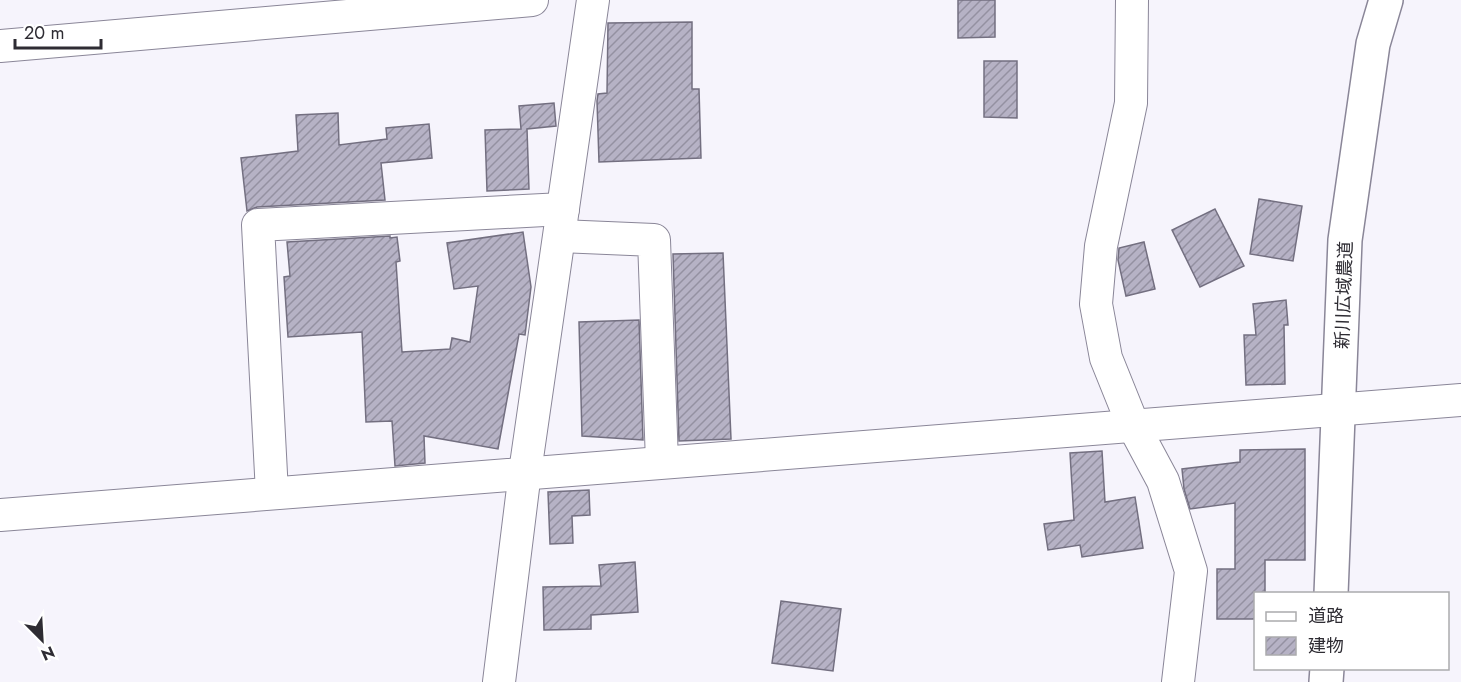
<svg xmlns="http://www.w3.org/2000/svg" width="1461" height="682" viewBox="0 0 1461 682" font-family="Jost,'Noto Sans JP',sans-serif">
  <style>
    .building { fill: url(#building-hatch); stroke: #736f80; stroke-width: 1.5 }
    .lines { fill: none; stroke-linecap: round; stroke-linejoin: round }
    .street-casing { stroke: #8a8698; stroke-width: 34 }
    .secondary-casing { stroke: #8a8698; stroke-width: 36 }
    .street { stroke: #fff; stroke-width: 32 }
    .secondary { stroke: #fff; stroke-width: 33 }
    .labels { text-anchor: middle; stroke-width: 6; stroke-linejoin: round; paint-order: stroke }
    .street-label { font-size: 18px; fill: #2e2c33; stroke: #fff }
  </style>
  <defs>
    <pattern id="building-hatch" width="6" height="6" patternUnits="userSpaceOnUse" patternTransform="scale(1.5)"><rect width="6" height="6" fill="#b6b2c5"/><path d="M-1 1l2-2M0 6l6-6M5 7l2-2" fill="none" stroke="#9491a1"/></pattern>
  </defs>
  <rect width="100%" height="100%" fill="#f6f4fc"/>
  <g class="building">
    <path d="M958 0H995V37L958 38Z"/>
    <path d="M692 22V89H699L701 158 599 162 597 101 598 94 607 93 608 23Z"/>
    <path d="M984 61H1017V118L984 117Z"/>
    <path d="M554 103 556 126 527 129 529 189 487 191 485 130 521 129 519 106Z"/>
    <path d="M338 113 339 145 387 139 386 128 429 124 432 158 381 163 385 200 257 207 247 211 241 158 298 151 296 115Z"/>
    <path d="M1259 199 1302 206 1293 261 1250 254Z"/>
    <path d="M1215 209 1244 266 1200 287 1172 230Z"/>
    <path d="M523 232 531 287 525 335 519 334 498 449 424 436 425 463 395 466 392 421 366 422 362 332 288 337 284 277 290 276 287 242 390 236V238L397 237 400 261 396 262 402 352 450 349 452 338 470 342 478 286 454 289 447 243Z"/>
    <path d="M1144 242 1155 289 1126 296 1118 260 1119 248Z"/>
    <path d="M723 253 731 439 679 441 673 254Z"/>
    <path d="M1286 300 1288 325H1284L1285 384 1246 385 1244 335H1256L1253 304Z"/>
    <path d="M639 320 643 440 582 436 579 322Z"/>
    <path d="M1305 449V560H1265V594H1256V619H1217V569H1235V503L1190 509 1184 489 1182 469 1240 462V450Z"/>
    <path d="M1102 451 1105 502 1135 497 1143 548 1082 557 1080 545 1048 550 1044 524 1074 520 1070 453Z"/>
    <path d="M589 490 590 515 572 516 573 543 550 544 548 492Z"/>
    <path d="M635 562 638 612 591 615V629L544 630 543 587 601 586 599 565Z"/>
    <path d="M781 601 841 609 833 671 772 663Z"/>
  </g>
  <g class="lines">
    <defs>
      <g id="street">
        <path d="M1132 0 1131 103 1101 246 1096 304 1106 358 1133 425 1163 481 1191 571 1178 682"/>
        <path d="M0 46 532 0"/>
        <path d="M560 236 654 240 662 462"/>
        <path d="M272 493 258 225 563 209"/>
        <path d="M0 515 1461 400"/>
        <path d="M499 682 525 472 593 0"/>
      </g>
      <g id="secondary">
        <path d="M1331 594 1345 240 1373 44 1386 0"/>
        <path d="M1326 682 1327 668"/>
      </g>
    </defs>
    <use href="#street" class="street-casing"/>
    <use href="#secondary" class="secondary-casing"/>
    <use href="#street" class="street"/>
    <use href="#secondary" class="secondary"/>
  </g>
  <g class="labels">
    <g class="street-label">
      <text transform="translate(1344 295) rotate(-88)" y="6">新川広域農道</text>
    </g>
  </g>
  <rect x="1254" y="592" width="195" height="78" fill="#ffffff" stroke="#ababad" stroke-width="1.5"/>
  <rect x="1266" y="612" width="30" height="9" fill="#ffffff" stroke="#ababad" stroke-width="1.5"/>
  <text x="1308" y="622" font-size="18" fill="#2e2c33">道路</text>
  <rect x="1266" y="637" width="30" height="18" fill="url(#building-hatch)" stroke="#ababad" stroke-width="1.5"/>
  <text x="1308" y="652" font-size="18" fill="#2e2c33">建物</text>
  <g transform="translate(42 640) rotate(156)" stroke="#ffffff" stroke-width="4.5" paint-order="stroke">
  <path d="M0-4.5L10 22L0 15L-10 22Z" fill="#2e2c33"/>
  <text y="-9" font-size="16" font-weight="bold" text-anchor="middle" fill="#2e2c33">N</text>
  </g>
  <path d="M15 39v9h86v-9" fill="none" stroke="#2e2c33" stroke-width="3"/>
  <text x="24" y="39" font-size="18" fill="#2e2c33" stroke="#ffffff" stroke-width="4.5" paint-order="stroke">20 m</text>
</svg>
